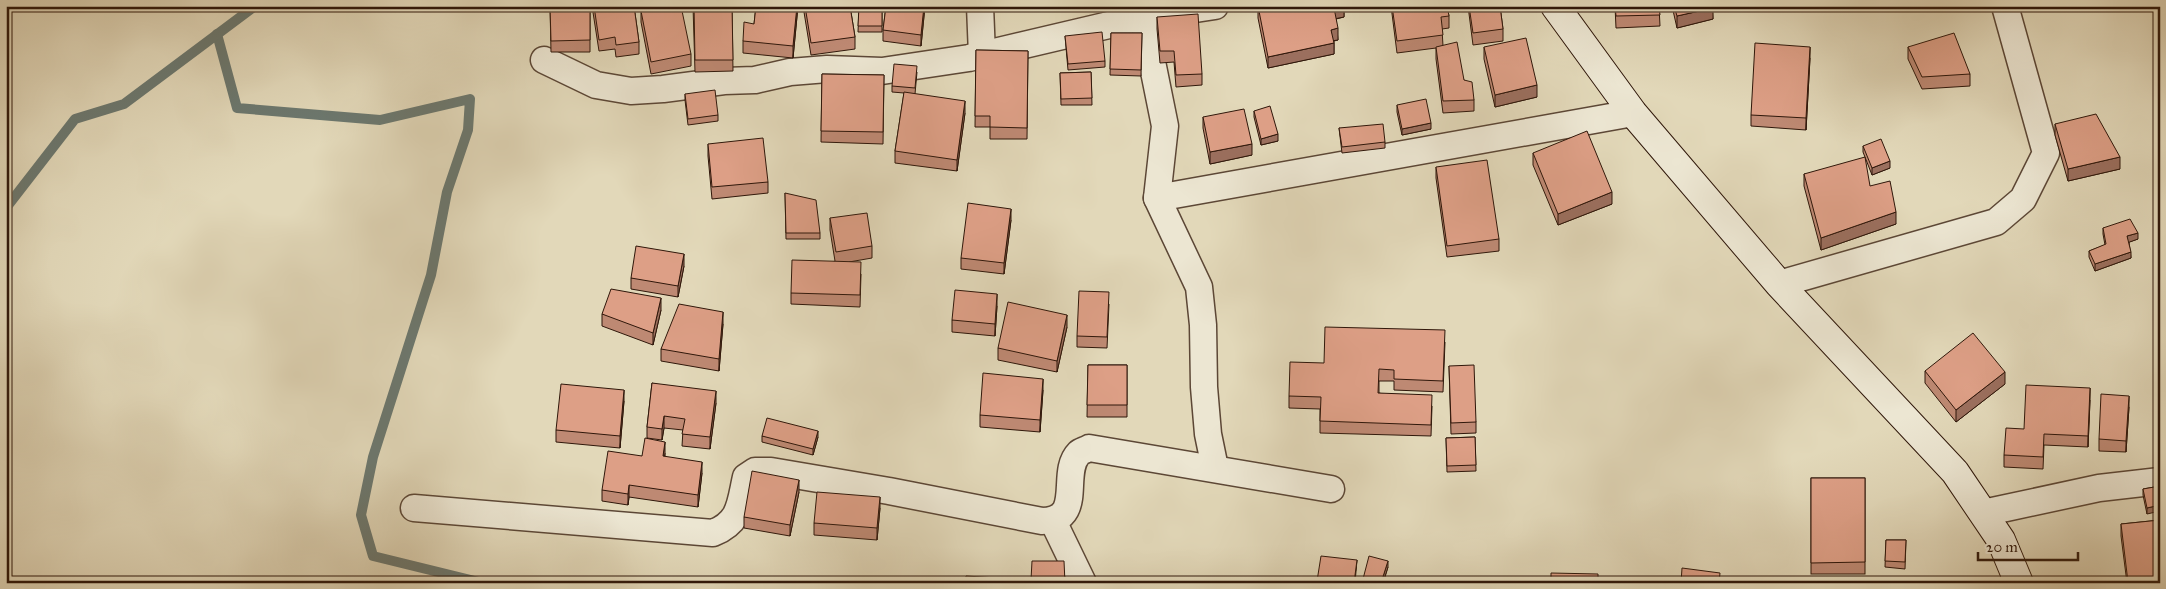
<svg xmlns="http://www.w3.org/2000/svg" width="2166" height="589" viewBox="0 0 2166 589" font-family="'IM FELL Great Primer',serif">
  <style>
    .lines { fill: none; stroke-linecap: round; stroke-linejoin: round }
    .stream { stroke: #6c786f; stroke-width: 10 }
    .street-casing { stroke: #5c4736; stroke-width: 29 }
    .secondary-casing { stroke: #2f170a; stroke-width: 30 }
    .street { stroke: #ece6d2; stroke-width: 26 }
    .secondary { stroke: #ece6d2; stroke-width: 28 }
    .wall { fill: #be8973; stroke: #2f170a }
    .shaded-wall { fill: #9b6f5e; stroke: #2f170a }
    .building { fill: #dd9f86; stroke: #2f170a }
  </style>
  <rect width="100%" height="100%" fill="#e2d8b9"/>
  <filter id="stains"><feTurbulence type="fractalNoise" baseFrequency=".004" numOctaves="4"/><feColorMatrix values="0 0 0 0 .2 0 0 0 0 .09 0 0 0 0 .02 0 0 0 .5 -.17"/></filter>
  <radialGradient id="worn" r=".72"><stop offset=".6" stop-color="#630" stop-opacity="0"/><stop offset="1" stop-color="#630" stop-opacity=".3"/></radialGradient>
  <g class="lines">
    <g class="stream">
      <path d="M217 34 237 108 380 120 470 99 468 130 447 192 431 275 373 457 361 515 373 556 483 583"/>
      <path d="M6 208 75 119 124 104 255 6"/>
    </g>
    <defs>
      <g id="street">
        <path d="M980 6 982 55"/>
        <path d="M1143 17 1165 126 1157 198 1199 287 1203 325 1204 387 1208 434 1215 468"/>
        <path d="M544 60 596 85 631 91 663 89 724 81 755 80 790 72 827 69 882 71 969 58 1143 17 1215 6"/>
        <path d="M1157 198 1633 113"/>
        <path d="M1779 284 1996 222 2023 199 2046 153 2005 6"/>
        <path d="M414 508 713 533C741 522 740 503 746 477L755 471H771L889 491 1042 521C1086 520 1059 473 1079 453 1081 451 1086 450 1089 448L1331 489"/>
        <path d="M1983 513 2099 488 2160 481"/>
        <path d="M1053 521 1083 583"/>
      </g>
      <path id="secondary" d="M1555 6 1633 113 1779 284 1955 472 2001 540 2019 583"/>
    </defs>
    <use href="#street" class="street-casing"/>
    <use href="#secondary" class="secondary-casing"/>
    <use href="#street" class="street"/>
    <use href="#secondary" class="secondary"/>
  </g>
  <g class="wall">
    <path d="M550 6H590V52H551Z"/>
    <path d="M592 6H634L639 42V54L616 57 615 49 599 51Z"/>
    <path d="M693 6H732L733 71 695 72Z"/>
    <path d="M756 6H798L793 58 743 53V41L754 24Z"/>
    <path d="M803 6H850L855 37V49L811 55Z"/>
    <path d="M859 6H882V32H858Z"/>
    <path d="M886 6H925L921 46 883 41V30Z"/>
    <path d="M1258 6H1344V17L1336 19 1338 40 1334 41V54L1268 68 1258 18Z"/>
    <path d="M1391 6H1447L1449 16V28L1442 29 1443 46 1464 80 1474 100V111L1443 113 1436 59V48L1397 53Z"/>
    <path d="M1468 6H1500L1503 29V41L1473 45Z"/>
    <path d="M1615 6H1659L1660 26 1616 28Z"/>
    <path d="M1672 6H1712L1713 19 1677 28Z"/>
    <path d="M641 11 691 54V66L651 74 641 22Z"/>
    <path d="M1157 17 1202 74V85L1176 87 1174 62 1160 63 1157 29Z"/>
    <path d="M1111 33H1142L1141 76 1110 75Z"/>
    <path d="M1065 36 1105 61V67L1068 70Z"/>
    <path d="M1484 47 1537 97 1495 107 1484 59Z"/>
    <path d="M1908 47 1970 74V86L1922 89 1908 59Z"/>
    <path d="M976 50 1028 51 1027 139H990V127H975Z"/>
    <path d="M1810 58 1806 130 1751 126V115Z"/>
    <path d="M917 72 915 94 965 113 957 171 895 163V151L904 93 892 92V86Z"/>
    <path d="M1091 72 1092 105H1061L1060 73Z"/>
    <path d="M822 74 884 75 883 144 821 142Z"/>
    <path d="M685 94 718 115V121L688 125 685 100Z"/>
    <path d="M1397 105 1431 129 1402 135 1397 112Z"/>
    <path d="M1254 111 1278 141 1261 145 1254 117Z"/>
    <path d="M1203 117 1252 155 1210 164 1203 128Z"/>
    <path d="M2055 124 2120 169 2068 181 2055 135Z"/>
    <path d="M1339 128 1385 142V148L1342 153Z"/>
    <path d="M708 144 768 182V193L712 199 708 156Z"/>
    <path d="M1863 146 1890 168 1872 175 1863 152Z"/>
    <path d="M1533 153 1612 204 1558 225 1533 165Z"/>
    <path d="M1436 167 1499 239V251L1447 257 1436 178Z"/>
    <path d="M1804 174 1870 186 1896 224 1821 250 1804 186Z"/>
    <path d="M785 193 820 233V239H786Z"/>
    <path d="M830 218 872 246V258L849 262 861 274 860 307 791 304V293L835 261 830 230Z"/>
    <path d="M1011 220 1004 274 961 269V258Z"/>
    <path d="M2103 228 2138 239 2129 242 2131 258 2095 271 2089 257V251L2105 245 2103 234Z"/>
    <path d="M684 266 678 297 631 289V278Z"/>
    <path d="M1109 304 1107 348 1077 347V336Z"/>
    <path d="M997 306 995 336 952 332V320Z"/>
    <path d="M661 310 653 345 602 326V314Z"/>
    <path d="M723 324 719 371 661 361V349Z"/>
    <path d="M1067 327 1057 372 998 360V348Z"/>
    <path d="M1445 342 1443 392 1394 390V381H1379V393L1432 406 1431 436 1320 433V409L1289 408V396Z"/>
    <path d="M1088 365H1127V417H1087Z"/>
    <path d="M1449 366 1476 422V433L1451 434Z"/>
    <path d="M1925 371 2005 384 1956 422 1925 383Z"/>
    <path d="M652 383 716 403 710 449 682 446 683 430 664 428 662 440 647 438V427Z"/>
    <path d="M1043 390 1040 432 980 427V415Z"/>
    <path d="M2090 400 2088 447 2044 445 2043 469 2004 467V455Z"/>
    <path d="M624 401 620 448 556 442V430Z"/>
    <path d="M2129 407 2126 452 2099 451V439Z"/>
    <path d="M762 436 818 437 813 455 762 442Z"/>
    <path d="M1475 437 1476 471 1447 472 1446 438Z"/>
    <path d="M665 453V457L702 473 698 507 629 497 628 505 602 501V490L642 456Z"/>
    <rect x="1811" y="478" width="54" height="96"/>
    <path d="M2160 486 2147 514 2143 495V489Z"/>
    <path d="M799 492 790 536 744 528V517Z"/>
    <path d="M880 508 877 540 814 535V523Z"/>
    <path d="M2160 520V583H2127L2121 536V524Z"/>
    <path d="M1886 540H1906L1905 569 1885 567Z"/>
    <path d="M1388 567 1383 583H1362L1363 582V579Z"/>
  </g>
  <g class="shaded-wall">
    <path d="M797 6H798L793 58V46Z"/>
    <path d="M924 6H925L921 46V35Z"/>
    <path d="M1341 6H1344V17L1334 19V8Z"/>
    <path d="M1713 8V19L1677 28V16Z"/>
    <path d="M1338 28V40L1331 41V30Z"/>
    <path d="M1334 43V54L1268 68V57Z"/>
    <path d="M1810 47V58L1806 130V118Z"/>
    <path d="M1537 85V97L1495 107V95Z"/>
    <path d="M965 101V113L957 171V160Z"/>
    <path d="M1431 123V129L1402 135V129Z"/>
    <path d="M1278 134V141L1261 145V139Z"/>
    <path d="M1252 144V155L1210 164V152Z"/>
    <path d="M2120 157V169L2068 181V169Z"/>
    <path d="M1890 161V168L1872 175V168Z"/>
    <path d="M1612 192V204L1558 225V214Z"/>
    <path d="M1011 209V220L1004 274V263Z"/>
    <path d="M1896 212V224L1821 250V238Z"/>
    <path d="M2138 233V239L2127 243V236Z"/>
    <path d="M2131 252V258L2095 271V264Z"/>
    <path d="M684 254V266L678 297V286Z"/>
    <path d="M997 294V306L995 336V324Z"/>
    <path d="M661 298V310L653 345V333Z"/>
    <path d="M723 312V324L719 371V359Z"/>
    <path d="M1067 315V327L1057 372V361Z"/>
    <path d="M2005 372V384L1956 422V410Z"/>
    <path d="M1043 379V390L1040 432V420Z"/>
    <path d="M2090 388V400L2088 447V436Z"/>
    <path d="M624 390V401L620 448V436Z"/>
    <path d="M716 391V403L710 449V437Z"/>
    <path d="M2129 396V407L2126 452V441Z"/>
    <path d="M664 416V428L662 440V429Z"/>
    <path d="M818 431V437L813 455V449Z"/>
    <path d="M665 442V453L663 468V456Z"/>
    <path d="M702 462V473L698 507V495Z"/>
    <path d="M799 480V492L790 536V525Z"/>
    <path d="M629 485V497L628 505V494Z"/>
    <path d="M880 497V508L877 540V528Z"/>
    <path d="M2160 505V511L2147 514V508Z"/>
    <path d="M1357 560 1355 583H1354Z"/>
    <path d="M1388 561V567L1383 583H1381Z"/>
  </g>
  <g class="building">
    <path d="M550 6H590V40L551 41Z"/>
    <path d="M594 6H634L639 42 616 45 615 37 599 40Z"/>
    <path d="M663 6H681L691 54 651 62 641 11Z"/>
    <path d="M694 6H732L733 60H695Z"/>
    <path d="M756 6H797L793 46 743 41 744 22 754 24Z"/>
    <path d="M805 6H850L855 37 811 43Z"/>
    <path d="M859 6H882V26H858Z"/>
    <path d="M886 6H924L921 35 883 30Z"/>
    <path d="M1258 6H1341L1334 8 1338 28 1331 30 1334 43 1268 57Z"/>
    <path d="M1392 6H1447L1449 16 1441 17 1443 35 1397 41Z"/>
    <path d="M1469 6H1500L1503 29 1473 33Z"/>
    <path d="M1615 6H1659L1660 15 1616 16Z"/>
    <path d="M1674 6H1712L1713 8 1677 16Z"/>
    <path d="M1198 14 1202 74 1176 75 1174 51H1160L1157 17Z"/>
    <path d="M1102 32 1105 61 1068 64 1065 36Z"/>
    <path d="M1111 33H1142L1141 70 1110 69Z"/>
    <path d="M1954 33 1970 74 1922 77 1908 47Z"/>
    <path d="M1526 38 1537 85 1495 95 1484 47Z"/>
    <path d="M1457 42 1464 80 1472 82 1474 100 1443 101 1436 47Z"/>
    <path d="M1755 43 1810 47 1806 118 1751 115Z"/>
    <path d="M976 50 1028 51 1027 128 990 127V116H975Z"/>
    <path d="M894 64 917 66 915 88 892 86Z"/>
    <path d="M1091 72 1092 98 1061 99 1060 73Z"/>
    <path d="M822 74 884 75 883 132 821 131Z"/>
    <path d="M715 90 718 115 688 119 685 94Z"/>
    <path d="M904 92 965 101 957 160 895 151Z"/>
    <path d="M1426 99 1431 123 1402 129 1397 105Z"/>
    <path d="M1270 106 1278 134 1261 139 1254 111Z"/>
    <path d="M1244 109 1252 144 1210 152 1203 117Z"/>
    <path d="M2096 114 2120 157 2068 169 2055 124Z"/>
    <path d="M1383 124 1385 142 1342 147 1339 128Z"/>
    <path d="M1587 131 1612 192 1558 214 1533 153Z"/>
    <path d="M763 138 768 182 712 187 708 144Z"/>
    <path d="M1881 139 1890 161 1872 168 1863 146Z"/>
    <path d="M1865 157 1870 186 1890 181 1896 212 1821 238 1804 174Z"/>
    <path d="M1487 160 1499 239 1447 246 1436 167Z"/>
    <path d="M785 193 816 200 820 233H786Z"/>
    <path d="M968 203 1011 209 1004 263 961 258Z"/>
    <path d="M867 213 872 246 836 252 830 218Z"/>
    <path d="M2130 219 2138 233 2127 236 2131 252 2095 264 2089 251 2106 244 2103 228Z"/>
    <path d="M636 246 684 254 678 286 631 278Z"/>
    <path d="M792 260 861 262 860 295 791 293Z"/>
    <path d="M611 289 661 298 653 333 602 314Z"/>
    <path d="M955 290 997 294 995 324 952 320Z"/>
    <path d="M1079 291 1109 292 1107 337 1077 336Z"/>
    <path d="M1008 302 1067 315 1057 361 998 348Z"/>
    <path d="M679 304 723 312 719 359 661 349Z"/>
    <path d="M1325 327 1445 330 1443 381 1394 379V370L1379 369 1378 393 1432 395 1431 425 1320 421 1321 397 1289 396 1290 362 1324 363Z"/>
    <path d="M1973 333 2005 372 1956 410 1925 371Z"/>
    <path d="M1088 365H1127V405H1087Z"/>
    <path d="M1474 365 1476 422 1451 423 1449 366Z"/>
    <path d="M983 373 1043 379 1040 420 980 415Z"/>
    <path d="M652 383 716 391 710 437 682 434 685 419 664 416 662 429 647 427Z"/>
    <path d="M561 384 624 390 620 436 556 430Z"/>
    <path d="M2026 385 2090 388 2088 436 2044 434 2043 457 2004 455 2006 428 2024 429Z"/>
    <path d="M2101 394 2129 396 2126 441 2099 439Z"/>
    <path d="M767 418 818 431 813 449 762 436Z"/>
    <path d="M1475 437 1476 465 1447 466 1446 438Z"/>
    <path d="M645 438 665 442 663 456 702 462 698 495 629 485 628 494 602 490 608 451 642 456Z"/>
    <path d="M752 471 799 480 790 525 744 517Z"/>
    <path d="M1811 478H1865V562L1811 563Z"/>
    <path d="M2160 486V505L2147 508 2143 489Z"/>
    <path d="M817 492 880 497 877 528 814 523Z"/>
    <path d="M2160 520V578L2128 582 2121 524Z"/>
    <path d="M1886 540H1906L1905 562 1885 561Z"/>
    <path d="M1321 556 1357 560 1354 583H1327L1317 581Z"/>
    <path d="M1369 556 1388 561 1381 583H1376L1363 579Z"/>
    <path d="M1032 561H1064L1065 583H1019V581L1031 580Z"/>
    <path d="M1682 568 1720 573 1719 583H1681Z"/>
    <path d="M1551 573 1598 574V583H1551Z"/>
    <path d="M966 576 1013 579V583H965Z"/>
  </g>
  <rect width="2166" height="589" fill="none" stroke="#e2d8b9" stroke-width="25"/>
  <rect x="8" y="8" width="2151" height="574" fill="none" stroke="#2f170a" stroke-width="2.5"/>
  <rect x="12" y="12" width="2141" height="564" fill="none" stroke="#2f170a"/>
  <path d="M1978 552v8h100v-8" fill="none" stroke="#2f170a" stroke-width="2.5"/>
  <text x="1986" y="552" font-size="15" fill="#2f170a" stroke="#ece6d2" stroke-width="4" paint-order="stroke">20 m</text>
  <rect width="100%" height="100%" filter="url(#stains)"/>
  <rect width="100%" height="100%" fill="url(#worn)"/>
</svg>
